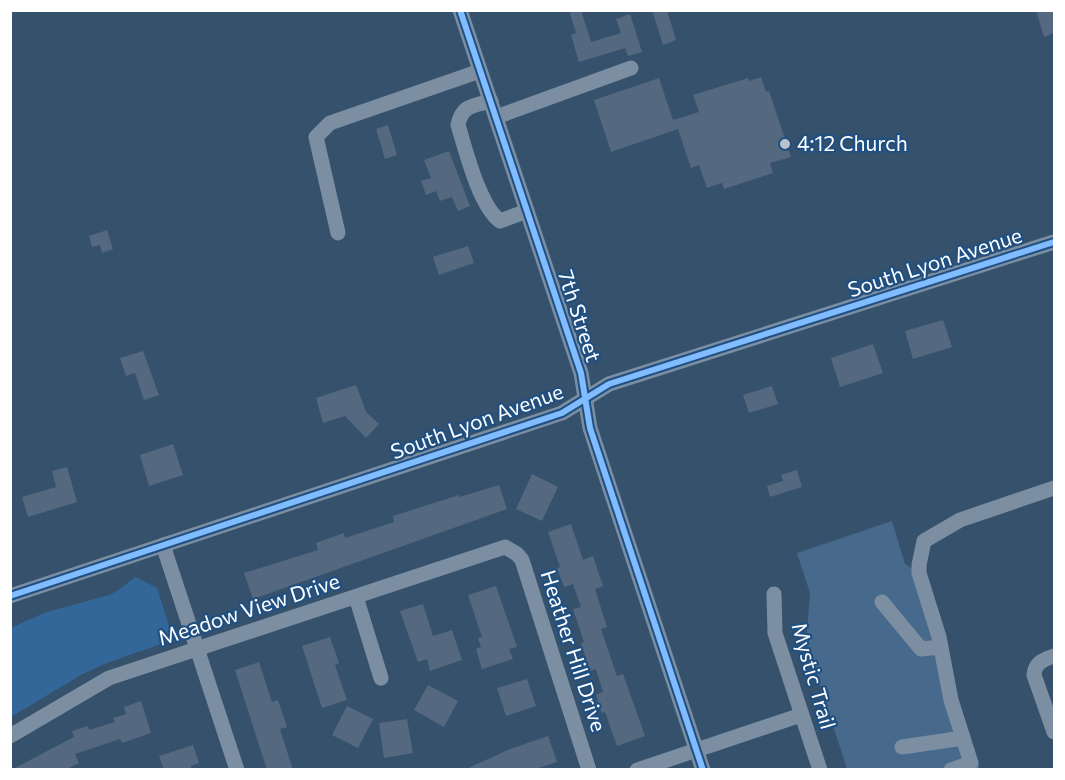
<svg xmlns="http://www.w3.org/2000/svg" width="1065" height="780" viewBox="0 0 1065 780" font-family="Commissioner,sans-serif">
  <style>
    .green { fill: #346799 }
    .water { fill: #46698c }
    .building { fill: #54697f }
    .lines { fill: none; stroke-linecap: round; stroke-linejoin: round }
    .minor { stroke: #7c8fa2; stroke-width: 15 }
    .cycleway-casing { stroke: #205082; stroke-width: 10 }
    .cycleway { stroke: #80bcff; stroke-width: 6 }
    .poi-dot { fill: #b9c2cc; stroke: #205082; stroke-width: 2 }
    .labels { text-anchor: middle; stroke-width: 4.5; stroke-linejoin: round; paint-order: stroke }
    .poi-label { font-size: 21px; fill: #fff; stroke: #205082; text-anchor: start }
    .street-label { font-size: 21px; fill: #fff; stroke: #205082 }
  </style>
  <rect width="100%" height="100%" fill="#36516c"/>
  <path class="green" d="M135 577 157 588 170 629 164 643 104 664 81 675 11 717V628L44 613 109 595 119 590Z"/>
  <path class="water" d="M892 521 905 564 928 578 944 628 957 696 980 769H847L806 642 810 593 797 553Z"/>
  <g class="building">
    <path d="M569 10H581L591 42 621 33 616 19 630 14 642 52 628 56 625 48 579 62 571 35 576 33Z"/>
    <path d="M652 10H667L676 40 663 45Z"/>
    <path d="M1036 10H1054V33L1044 37Z"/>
    <path d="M761 77 766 92 769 91 791 157 770 163 773 173 724 189 722 183 707 188 699 165 691 168 678 129 611 152 594 100 659 78 673 120 699 112 693 95 748 78 749 81Z"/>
    <path d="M388 125 397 155 385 159 376 129Z"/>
    <path d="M449 151 470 206 458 211 452 197 440 201 436 191 426 195 421 181 431 178 424 160Z"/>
    <path d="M107 230 113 249 102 253 100 245 92 247 89 236Z"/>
    <path d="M468 246 474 263 439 275 433 257Z"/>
    <path d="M943 320 952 347 913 359 905 331Z"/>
    <path d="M873 344 883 373 840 387 831 358Z"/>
    <path d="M143 351 159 395 144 400 135 373 126 376 120 358Z"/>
    <path d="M356 385 366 412 379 424 366 438 345 416 323 423 316 398Z"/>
    <path d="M772 386 778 404 749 413 743 395Z"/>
    <path d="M173 444 183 475 149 486 140 455Z"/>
    <path d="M67 467 77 502 28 517 22 497 56 487 52 471Z"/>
    <path d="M797 470 802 487 770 497 767 486 783 481 781 475Z"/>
    <path d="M532 474 558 487 542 521 516 509Z"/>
    <path d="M499 485 507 509 253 599 244 573 318 550 316 543 344 533 345 538 394 522 393 516 459 495 460 497Z"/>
    <path d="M571 524 583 560 593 556 603 586 595 589 607 627 601 629 617 676 623 674 645 736 617 746 605 712 602 713 596 695 603 692 596 669 590 671 581 643 584 642 573 609 581 607 573 584 564 587 557 568 560 567 548 532Z"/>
    <path d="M496 586 517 647 509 649 513 659 482 669 476 649 481 647 478 638 482 637 468 595Z"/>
    <path d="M423 604 433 636 452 630 462 660 430 671 427 659 418 662 400 611Z"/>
    <path d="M330 637 339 663 335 665 347 700 322 708 302 646Z"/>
    <path d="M259 662 272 702 278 700 287 727 280 729 293 770H267L235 670Z"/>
    <path d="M527 679 536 706 506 716 497 688Z"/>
    <path d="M428 685 458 701 444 727 414 710Z"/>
    <path d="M141 701 151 733 122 743 120 739 75 754 79 763 65 770H11L74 737 72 731 88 726 89 730 115 722 113 718 126 714 124 707Z"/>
    <path d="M347 706 373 719 358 748 332 735Z"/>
    <path d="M407 719 413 753 384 758 379 723Z"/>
    <path d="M548 736 557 762 533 770H464L510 749Z"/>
    <path d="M193 745 199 763 191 766 192 770H164L159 756Z"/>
  </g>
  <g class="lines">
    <g class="minor">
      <path d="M460 10 581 373 590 428 703 770"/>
      <path d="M491 101C473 106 462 105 458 125 466 151 479 205 500 221L527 211"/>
      <path d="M496 117 631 68"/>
      <path d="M338 233 316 137 330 123 480 71"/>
      <path d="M163 545 237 770"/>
      <path d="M774 594 775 633 820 770"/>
      <path d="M10 596 562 413 609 384 1054 242"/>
      <path d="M356 597 381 678"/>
      <path d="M882 602 921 649 941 647"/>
      <path d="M1054 656C1043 660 1035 662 1034 675L1054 732"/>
      <path d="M10 736 109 678 505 547 517 554 522 560 589 770"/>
      <path d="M902 747 963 738"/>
      <path d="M637 770 801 715"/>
      <path d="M951 770 971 763 951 700 939 637 919 573V565L924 541 960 520 1054 488"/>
    </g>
    <defs>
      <g id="cycleway">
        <path d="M460 10 581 373 590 428 703 770"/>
        <path d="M10 596 562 413 609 384 1054 242"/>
      </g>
    </defs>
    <use href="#cycleway" class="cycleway-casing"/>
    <use href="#cycleway" class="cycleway"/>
  </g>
  <circle class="poi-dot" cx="785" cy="144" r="6"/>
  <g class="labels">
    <g class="poi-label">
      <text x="797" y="151">4:12 Church</text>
    </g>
    <g class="street-label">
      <text transform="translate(935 263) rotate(-18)" y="7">South Lyon Avenue</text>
      <text transform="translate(579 316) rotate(72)" y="7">7th Street</text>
      <text transform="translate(477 422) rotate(-20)" y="7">South Lyon Avenue</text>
      <text transform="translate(249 610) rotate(-18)" y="7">Meadow View Drive</text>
      <text transform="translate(573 651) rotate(72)" y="7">Heather Hill Drive</text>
      <text transform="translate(813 676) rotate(74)" y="7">Mystic Trail</text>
    </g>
  </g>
  <rect width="1065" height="780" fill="none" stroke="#ffffff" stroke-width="24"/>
</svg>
